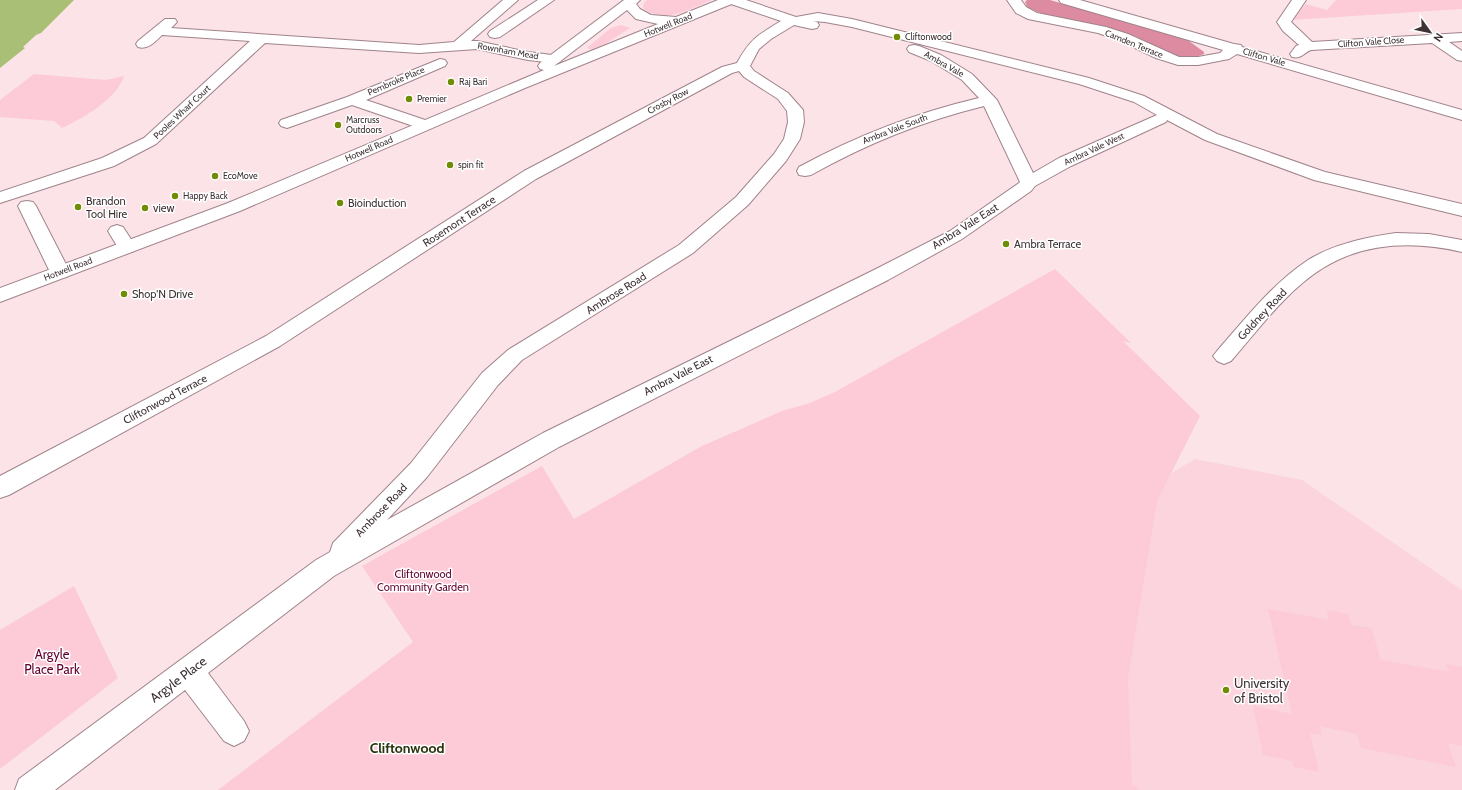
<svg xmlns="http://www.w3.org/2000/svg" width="1462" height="790" viewBox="0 0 1462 790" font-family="Cabin,sans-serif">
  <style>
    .built { fill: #fbd4dd }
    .green { fill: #fccbd7 }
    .forest { fill: #dc8ba1 }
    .water { fill: #a8bf75 }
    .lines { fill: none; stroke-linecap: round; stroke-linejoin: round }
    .minor-casing { stroke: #9f838a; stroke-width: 2 }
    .major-casing { stroke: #9f838a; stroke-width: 2 }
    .minor { fill: #fff; fill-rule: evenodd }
    .major { fill: #fff; fill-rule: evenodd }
    .poi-dot { fill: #708c05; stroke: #fff; stroke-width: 1.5 }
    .labels { text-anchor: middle; stroke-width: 3; stroke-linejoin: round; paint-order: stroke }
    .far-street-label { font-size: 9px; fill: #3e3235; stroke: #fff }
    .far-poi-label { font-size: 9px; fill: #3e3235; stroke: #fff; text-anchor: start }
    .poi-label { font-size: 11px; fill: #3e3235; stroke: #fff; text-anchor: start }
    .street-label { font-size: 11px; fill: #3e3235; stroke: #fff }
    .park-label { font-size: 11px; fill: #62002d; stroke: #fff }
    .near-park-label { font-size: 13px; fill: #62002d; stroke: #fff }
    .near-street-label { font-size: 13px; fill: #3e3235; stroke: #fff }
    .near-poi-label { font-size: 13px; fill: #3e3235; stroke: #fff; text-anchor: start }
    .near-neighbourhood-label { font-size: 14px; font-weight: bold; fill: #2a340d; stroke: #fff }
  </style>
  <rect width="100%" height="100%" fill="#fce3e8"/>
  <path class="built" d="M1195 459 1302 480 1462 590V790H922L1116 506Z"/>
  <g class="green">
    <path d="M647 0H712C690 9 664 25 643 8L644 3Z"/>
    <path d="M1336 0H1462V9L1291 20 1306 4 1327 10Z"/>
    <path d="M621 25 630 28 594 51 587 48 611 28Z"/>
    <path d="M34 74 106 80 124 76C117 99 83 118 62 128L54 121 0 117V100Z"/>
    <path d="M1055 269 1131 343 1123 341 1200 416 1157 501 1128 678 1132 785 1140 790H218L413 642 362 566 542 466 574 519 702 446 782 411 810 403 835 392Z"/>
    <path d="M74 586 118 678 0 769V630Z"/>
    <path d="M1268 609 1329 620 1327 610 1348 614 1351 625 1371 628 1381 660 1449 672 1446 664 1462 667V746L1448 743 1456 767 1361 748 1357 734 1320 726 1322 735 1310 733 1319 772 1294 767 1292 761 1263 755 1253 706 1292 714Z"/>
  </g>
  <path class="forest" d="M1027 0H1050L1180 38 1189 41 1204 52V54L1190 59 1178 58 1135 36 1112 29 1040 13 1027 7 1025 2Z"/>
  <path class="water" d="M0 0H74L41 33 36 35 23 47 25 48 0 68Z"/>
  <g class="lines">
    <defs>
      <g id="minor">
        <path d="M503 0H518L471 41H477L528 52 560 56 562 59 560 62 555 63 528 60 477 49 419 53 265 43 156 144 114 166 0 203V192L102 158 144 138 250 41 162 35C155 42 148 50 138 47L136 44 138 41 165 19H175L177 22 171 28 419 45 454 42Z"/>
        <path d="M538 0H554L500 37 495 38 490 37 488 34 490 31Z"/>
        <path d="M726 0H746L796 17 818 13 852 19 1089 78 1144 96 1217 134 1325 172 1462 204V216L1314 180 1205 140 1167 120 1166 122 1071 166 1035 186 1031 191 962 239 888 280 559 447 334 576 208 673 244 721 249 731 244 741 234 746 224 741 185 690 55 790H15L19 779 316 560 330 552 333 543 411 463 482 373 508 350 679 245 736 197 774 154 784 139 788 122 787 111 778 99 744 77 739 71 732 73 536 179 280 346 9 495 0 498V476L266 336 524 171 722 67 737 63C750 39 758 35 781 21L728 3ZM813 21 825 22 852 27 1079 84 1134 102 1157 115 1059 158 1033 173 997 100 972 74 941 55 919 46 914 45 909 46 907 49 909 52 931 61 962 80 979 98C915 113 856 136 799 167L797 171 799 175 805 176 811 175C866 144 923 121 984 106L1020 182 1019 183 950 231 874 270 543 433 387 520 427 477 498 385 522 360 693 253 748 205 786 161 800 139 804 122 803 110 788 93 754 71 750 66 759 49 771 39 794 25 812 29 817 28 819 25 817 22Z"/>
        <path d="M1007 0H1021L1026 7 1037 13 1106 27 1128 34 1179 57H1198L1220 53 1223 50 1061 3 1059 0H1080L1234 44 1241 45 1242 47 1462 110V120L1237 54 1229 59 1198 65H1178L1156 58 1118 40 1098 33 1028 19 1016 13Z"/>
        <path d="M1292 0H1306L1291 22 1312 42 1462 33V41L1449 42 1462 51V61L1457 60 1432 43 1311 50C1303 53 1302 59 1292 57L1290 54 1296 46 1299 45 1283 31 1277 22Z"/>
        <path d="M440 59 445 60 447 63 445 66 366 100 431 122 433 125 431 128 425 130 419 128 352 105 287 128 281 126 279 123 281 120 347 97Z"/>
        <path d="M27 201 33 202 36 206 70 272 67 277 60 278 53 277 50 272 18 206 21 202Z"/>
        <path d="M117 225 123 227 136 247 134 251 127 253 120 251 108 231 111 227Z"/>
        <path d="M1396 233 1429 234 1462 240V252C1415 241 1365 242 1323 268 1286 291 1259 329 1231 361L1224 364 1217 361 1213 356 1217 351C1245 319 1272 284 1308 260 1334 244 1366 237 1396 233Z"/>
      </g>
      <path id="major" d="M624 0H640L636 4 640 9 651 15 676 17 718 0H736L734 3 525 88 240 211 0 302V288L228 203 544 70 540 69 538 66 540 63ZM627 10 636 19 658 24 554 66Z"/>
    </defs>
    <use href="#minor" class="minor-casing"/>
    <use href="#major" class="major-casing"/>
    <use href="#minor" class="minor"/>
    <use href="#major" class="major"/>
  </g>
  <g class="poi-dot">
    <circle cx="897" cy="37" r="4"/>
    <circle cx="451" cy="82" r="4"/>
    <circle cx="409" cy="99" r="4"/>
    <circle cx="338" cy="125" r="4"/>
    <circle cx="450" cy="165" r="4"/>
    <circle cx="215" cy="176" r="4"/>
    <circle cx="175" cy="196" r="4"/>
    <circle cx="340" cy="203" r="4"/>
    <circle cx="78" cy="207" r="4"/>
    <circle cx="145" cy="208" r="4"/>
    <circle cx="1006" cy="244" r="4"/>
    <circle cx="124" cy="294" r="4"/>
    <circle cx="1226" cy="690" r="4"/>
  </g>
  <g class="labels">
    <g class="far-street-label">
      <text transform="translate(668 25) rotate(-22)" y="3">Hotwell Road</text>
      <text transform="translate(1371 42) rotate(-4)" y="3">Clifton Vale Close</text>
      <text transform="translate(1134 44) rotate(22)" y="3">Camden Terrace</text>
      <text transform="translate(508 51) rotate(10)" y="3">Rownham Mead</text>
      <text transform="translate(1264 57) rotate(16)" y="3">Clifton Vale</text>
      <text transform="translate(944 64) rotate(29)" y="3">Ambra Vale</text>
      <text transform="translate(396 81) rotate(-23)" y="3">Pembroke Place</text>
      <text transform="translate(668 101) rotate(-28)" y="3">Crosby Row</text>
      <text transform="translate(182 112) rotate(-43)" y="3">Pooles Wharf Court</text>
      <text transform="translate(895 129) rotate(-21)" y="3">Ambra Vale South</text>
      <text transform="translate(369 149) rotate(-23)" y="3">Hotwell Road</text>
      <text transform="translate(1094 149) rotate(-25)" y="3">Ambra Vale West</text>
      <text transform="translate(68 269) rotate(-21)" y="3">Hotwell Road</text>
    </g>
    <g class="far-poi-label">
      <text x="905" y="40">Cliftonwood</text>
      <text x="459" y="85">Raj Bari</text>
      <text x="417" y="102">Premier</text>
      <text x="346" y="123">Marcruss<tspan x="346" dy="10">Outdoors</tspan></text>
      <text x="458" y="168">spin fit</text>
      <text x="223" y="179">EcoMove</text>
      <text x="183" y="199">Happy Back</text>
    </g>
    <g class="poi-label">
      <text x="86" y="205">Brandon<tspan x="86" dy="13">Tool Hire</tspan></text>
      <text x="348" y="207">Bioinduction</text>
      <text x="153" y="212">view</text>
      <text x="1014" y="248">Ambra Terrace</text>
      <text x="132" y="298">Shop'N Drive</text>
    </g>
    <g class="street-label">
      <text transform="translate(459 221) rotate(-33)" y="4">Rosemont Terrace</text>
      <text transform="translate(965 226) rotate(-32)" y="4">Ambra Vale East</text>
      <text transform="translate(616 293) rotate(-32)" y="4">Ambrose Road</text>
      <text transform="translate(1262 314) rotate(-47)" y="4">Goldney Road</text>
      <text transform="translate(678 375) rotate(-27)" y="4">Ambra Vale East</text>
      <text transform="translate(165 399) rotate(-28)" y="4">Cliftonwood Terrace</text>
      <text transform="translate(381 510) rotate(-46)" y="4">Ambrose Road</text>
    </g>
    <g class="park-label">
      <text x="423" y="578">Cliftonwood<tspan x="423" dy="13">Community Garden</tspan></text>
    </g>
    <g class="near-park-label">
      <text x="52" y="659">Argyle<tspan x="52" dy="15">Place Park</tspan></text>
    </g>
    <g class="near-street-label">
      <text transform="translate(178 679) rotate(-37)" y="5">Argyle Place</text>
    </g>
    <g class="near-poi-label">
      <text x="1234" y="688">University<tspan x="1234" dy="15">of Bristol</tspan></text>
    </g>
    <g class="near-neighbourhood-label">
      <text x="407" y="753">Cliftonwood</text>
    </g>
  </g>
  <g transform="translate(1430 32) rotate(123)" stroke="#ffffff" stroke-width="3" paint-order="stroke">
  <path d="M0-3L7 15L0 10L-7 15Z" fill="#3e3235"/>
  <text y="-6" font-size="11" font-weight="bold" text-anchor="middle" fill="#3e3235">N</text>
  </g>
</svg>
